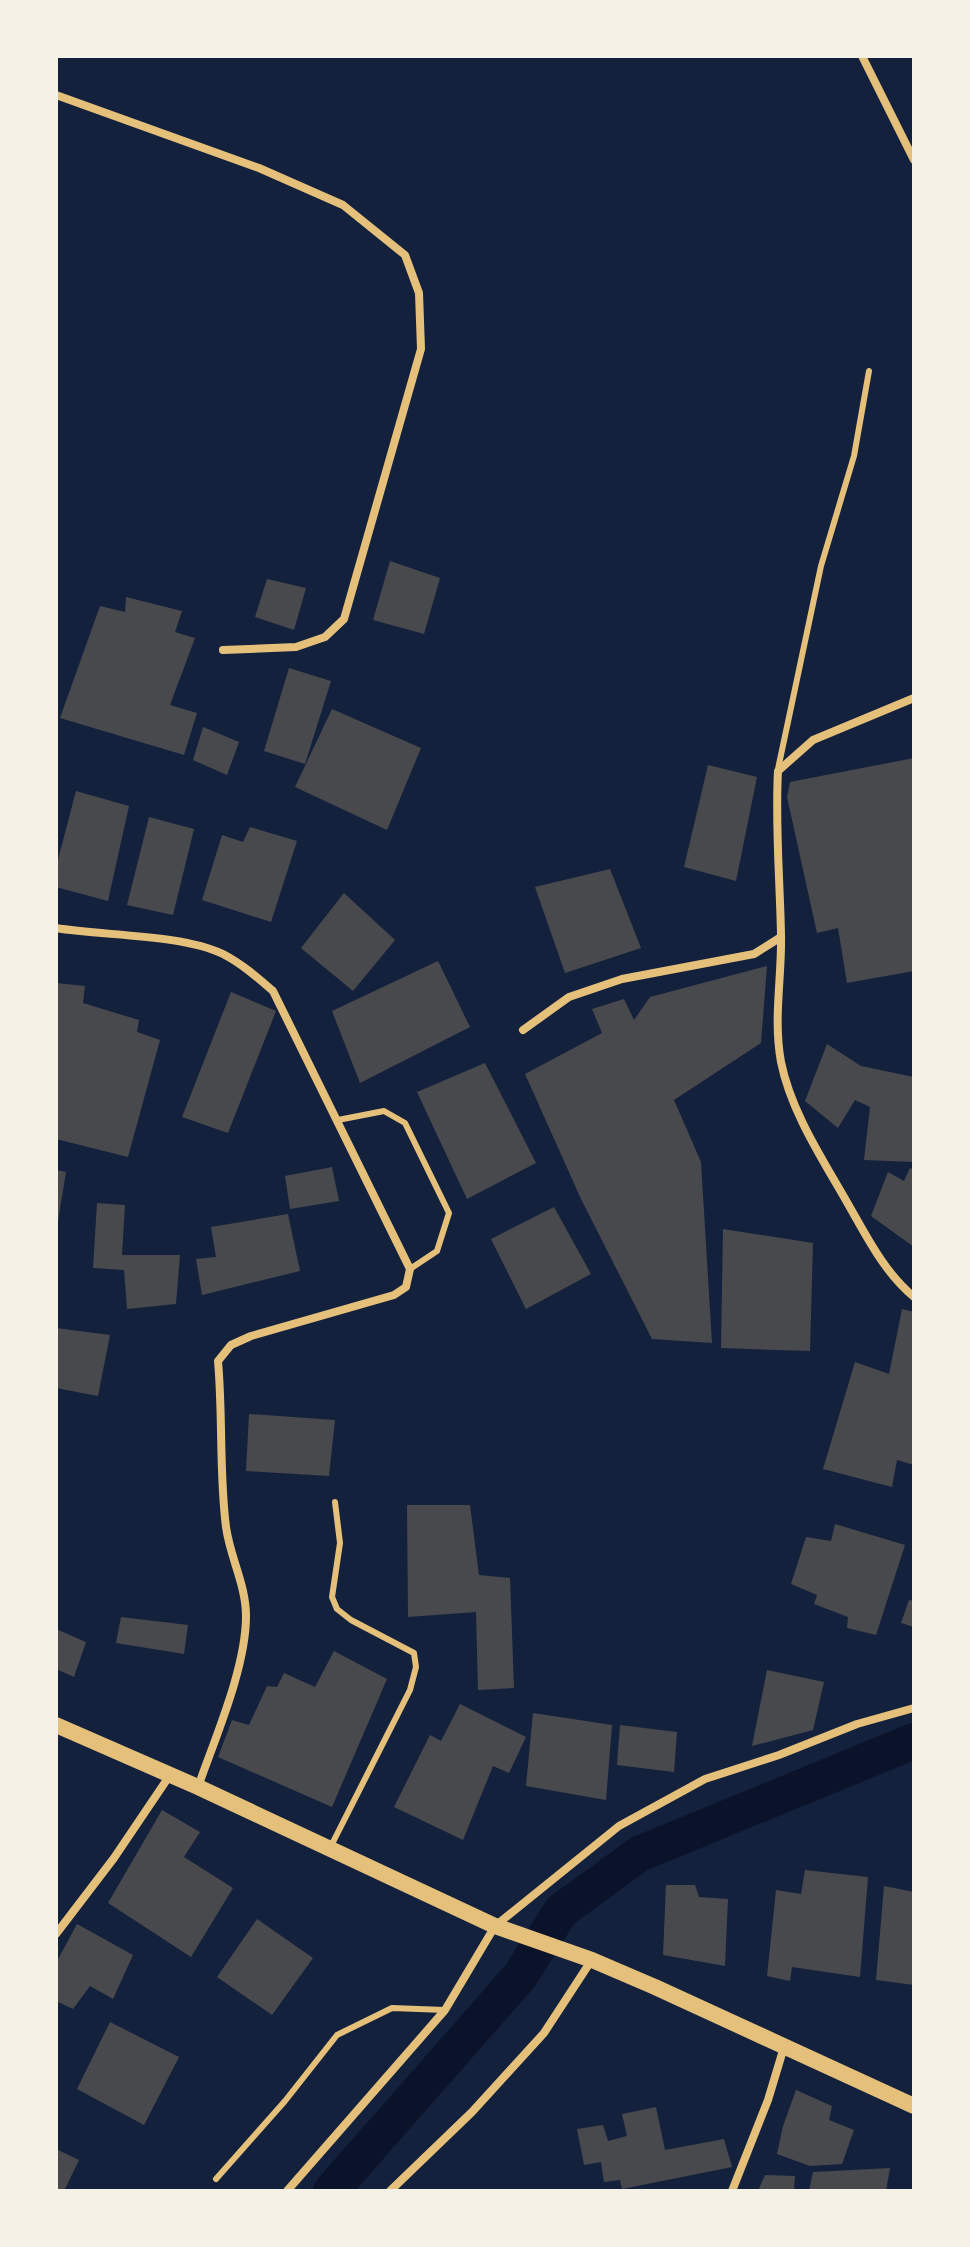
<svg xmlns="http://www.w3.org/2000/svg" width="970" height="2247" viewBox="0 0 970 2247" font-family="'Nunito Sans',sans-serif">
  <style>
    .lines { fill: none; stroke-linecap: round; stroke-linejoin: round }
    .canal { stroke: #0b132b; stroke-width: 36 }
    .building { fill: #48494c }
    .service { stroke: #e5c07b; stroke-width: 6 }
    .minor { stroke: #e5c07b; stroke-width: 8 }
    .secondary { stroke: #e5c07b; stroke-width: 16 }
  </style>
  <rect width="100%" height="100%" fill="#14213d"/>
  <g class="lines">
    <path class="canal" d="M331 2191 520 1976 561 1911 639 1854 914 1741"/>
  </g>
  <g class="building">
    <path d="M390 561 440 578 424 634 373 620Z"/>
    <path d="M267 579 306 588 294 630 255 617Z"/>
    <path d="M126 597 182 611 175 632 195 638 170 705 197 713 184 755 60 718 100 606 125 612Z"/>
    <path d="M289 668 331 681 305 764 264 751Z"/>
    <path d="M332 709 421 748 387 830 295 787Z"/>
    <path d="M203 727 239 742 227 775 193 760Z"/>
    <path d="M914 758V971L847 983 838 928 817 933 787 797 790 782Z"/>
    <path d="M708 765 757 777 736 881 684 867Z"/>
    <path d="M76 791 129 806 108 901 56 887V867Z"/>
    <path d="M149 817 194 829 173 915 127 905Z"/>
    <path d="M250 827 297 841 271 922 202 900 222 835 243 842Z"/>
    <path d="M610 869 641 948 565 973 535 887Z"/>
    <path d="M344 893 395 940 353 991 301 948Z"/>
    <path d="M438 961 470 1027 360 1083 332 1011Z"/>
    <path d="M767 966 761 1043 674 1100 701 1162 712 1343 652 1339 581 1199 525 1074 602 1033 592 1009 624 999 634 1020 650 997Z"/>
    <path d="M56 983 85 986 83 1003 139 1020 137 1032 160 1040 128 1157 56 1139Z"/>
    <path d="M231 992 276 1011 228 1133 182 1117Z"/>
    <path d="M827 1044 861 1066 914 1077V1162L864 1160 870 1107 855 1100 838 1128 805 1101Z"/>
    <path d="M485 1063 536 1163 467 1199 417 1092Z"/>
    <path d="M332 1167 339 1201 290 1209 285 1176Z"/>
    <path d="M910 1168 914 1170V1247L871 1216 888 1172 904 1181Z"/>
    <path d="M56 1170 66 1172 58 1221H56Z"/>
    <path d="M97 1203 125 1205 122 1255H180L176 1304 127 1309 124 1270 93 1268Z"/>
    <path d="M554 1207 591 1274 526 1309 491 1239Z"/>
    <path d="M288 1214 300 1271 202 1295 196 1259 216 1257 211 1227Z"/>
    <path d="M723 1229 813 1243 810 1351 721 1348Z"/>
    <path d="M902 1309 914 1312V1465L897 1460 892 1487 823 1469 855 1362 889 1374Z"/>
    <path d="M56 1328 110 1335 98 1396 56 1388Z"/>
    <path d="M249 1414 335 1420 329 1476 246 1471Z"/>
    <path d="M407 1505H470L479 1575 510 1578 514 1688 478 1690 476 1612 408 1617Z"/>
    <path d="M835 1524 905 1545 876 1635 847 1628 848 1617 814 1604 817 1595 791 1584 806 1537 831 1541Z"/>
    <path d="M909 1600 914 1601V1627L901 1623Z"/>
    <path d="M121 1617 188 1625 184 1654 116 1643Z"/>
    <path d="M56 1629 86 1642 74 1677 56 1669Z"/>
    <path d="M334 1651 387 1679 332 1807 218 1757 232 1720 249 1725 267 1686 277 1687 284 1673 315 1687Z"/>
    <path d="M767 1670 824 1682 813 1730 752 1746Z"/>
    <path d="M460 1704 526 1737 509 1773 493 1766 463 1840 394 1807 430 1735 441 1741Z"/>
    <path d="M533 1713 612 1725 606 1800 526 1786Z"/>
    <path d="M620 1725 677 1732 674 1772 617 1765Z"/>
    <path d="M162 1810 200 1832 184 1857 233 1888 191 1957 108 1903Z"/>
    <path d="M805 1870 868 1877 860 1977 792 1967 790 1981 767 1976 776 1890 801 1894Z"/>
    <path d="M666 1885H695L699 1897 728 1899 725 1966 663 1955Z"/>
    <path d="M884 1886 914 1892V1985L876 1980Z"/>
    <path d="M257 1919 313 1958 272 2015 217 1977Z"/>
    <path d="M77 1924 133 1955 113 1999 90 1986 73 2009 56 2001V1963Z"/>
    <path d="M110 2022 179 2057 144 2125 77 2089Z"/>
    <path d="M796 2090 832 2106 829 2120 854 2130 842 2164 810 2166 777 2154 783 2126Z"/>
    <path d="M656 2107 665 2150 724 2139 732 2167 622 2189 620 2180 604 2182 601 2162 584 2165 577 2129 603 2125 608 2141 627 2136 622 2114Z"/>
    <path d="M56 2149 79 2160 64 2191H56Z"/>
    <path d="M890 2168 886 2191H809L813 2172Z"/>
    <path d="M765 2175 795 2176 794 2191H758Z"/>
  </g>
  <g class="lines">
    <g class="service">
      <path d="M778 769 821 566 854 456 869 371"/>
      <path d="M338 1120 384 1111 405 1123 449 1213 437 1251 410 1269"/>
      <path d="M330 1848 410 1690 416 1667 414 1653 351 1620 337 1609 332 1597 340 1543 335 1502"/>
      <path d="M216 2179 285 2101 337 2035 392 2008 445 2010"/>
    </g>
    <g class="minor">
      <path d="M862 56 914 160"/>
      <path d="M56 95 259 168 343 205 405 255 419 293 421 349 344 619 325 637 296 647 223 650"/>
      <path d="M914 698 813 740 778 771C775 826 780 880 781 935 782 977 773 1019 781 1062 791 1112 823 1160 848 1204 867 1237 884 1272 914 1297"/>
      <path d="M56 928C103 936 181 934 223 954 242 964 257 977 273 991L410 1269 406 1287 394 1295 251 1336 231 1345 218 1361C223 1417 219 1472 226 1527 230 1557 246 1585 246 1616 246 1668 215 1738 198 1787"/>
      <path d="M523 1030 569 997 622 979 754 954 781 937"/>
      <path d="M56 1934 114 1858 170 1775"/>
      <path d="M287 2191 445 2010 495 1926 619 1826 705 1779 779 1755 857 1724 914 1708"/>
      <path d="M390 2191 472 2112 544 2033 591 1961"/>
      <path d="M732 2191 768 2100 784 2047"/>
    </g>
    <path class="secondary" d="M56 1725 198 1787 495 1926 592 1960 655 1987 914 2106"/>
  </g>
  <rect width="970" height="2247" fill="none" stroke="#f6f1e7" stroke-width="116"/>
</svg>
